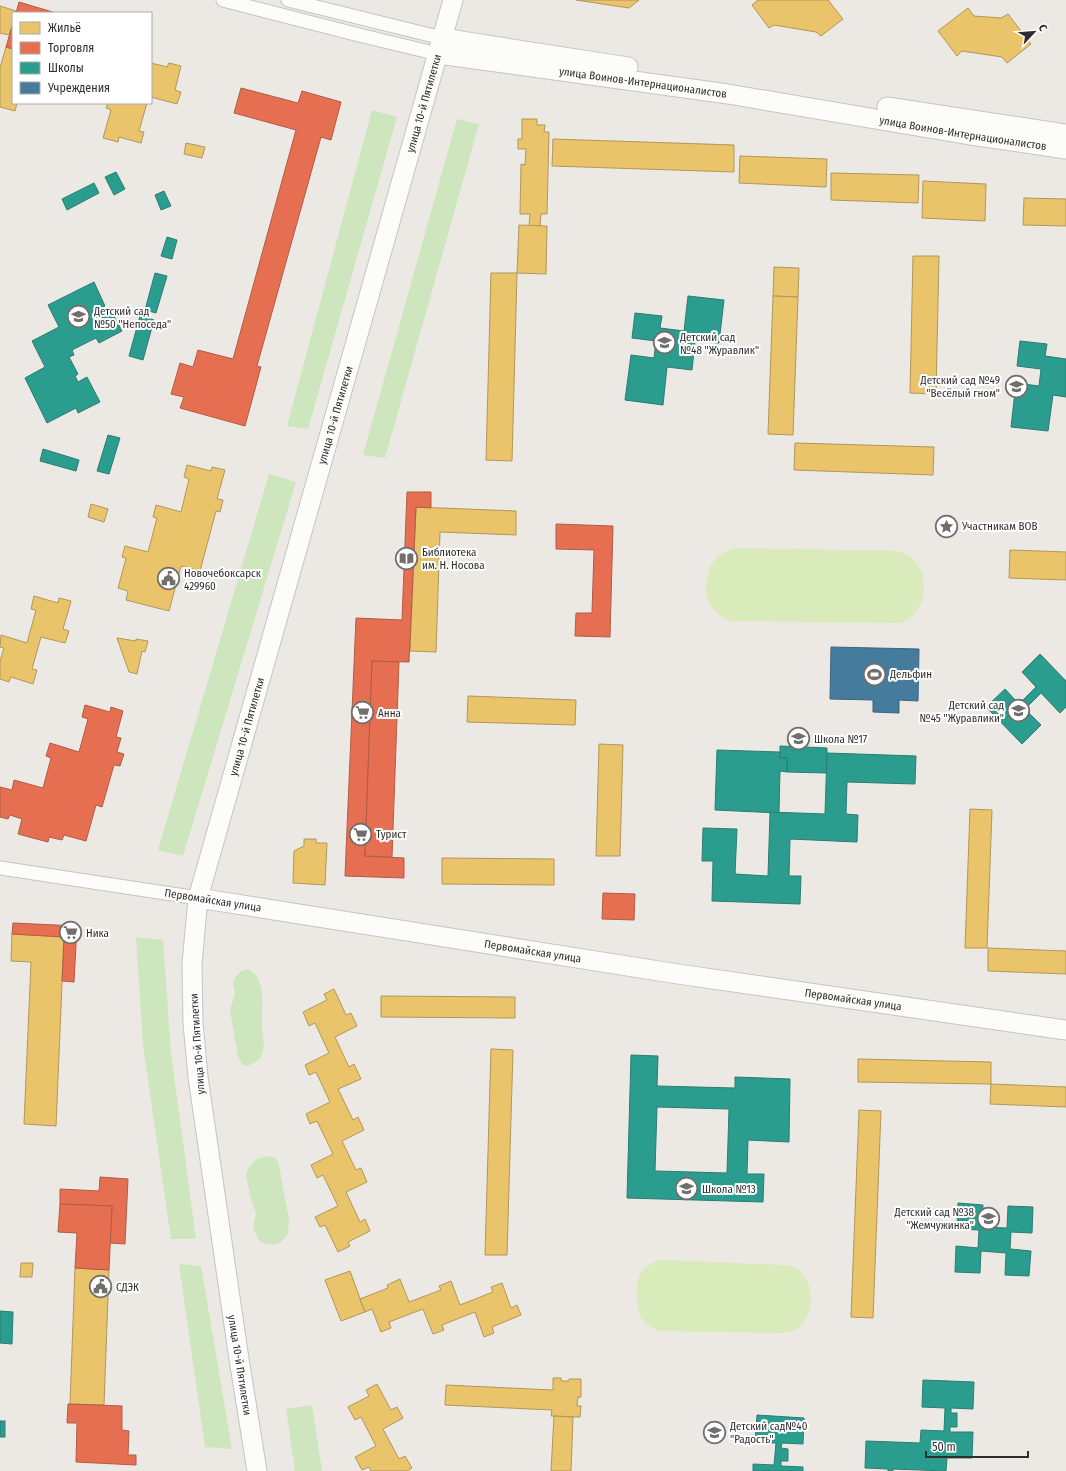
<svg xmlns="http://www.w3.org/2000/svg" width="1066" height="1471" viewBox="0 0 1066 1471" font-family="'Fira Sans Condensed',sans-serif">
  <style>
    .green { fill: #cee6be }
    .pitch { fill: #d9eabb }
    .homes { fill: #e9c46a; stroke: #b19758 }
    .shops { fill: #e76f51; stroke: #b05c46 }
    .schools { fill: #2a9d8f; stroke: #2b7c72; fill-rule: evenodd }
    .public { fill: #457b9d; stroke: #3e647c }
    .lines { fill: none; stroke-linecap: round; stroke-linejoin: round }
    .street-casing { stroke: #c5c4c5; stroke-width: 15 }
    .secondary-casing { stroke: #c5c4c5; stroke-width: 21 }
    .street { stroke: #fcfcfb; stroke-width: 13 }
    .secondary { stroke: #fcfcfb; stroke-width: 19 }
    .labels { text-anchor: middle; stroke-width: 4; stroke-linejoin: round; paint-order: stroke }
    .street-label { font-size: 11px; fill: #2e2e2e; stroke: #fff }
    .poi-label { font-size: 11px; fill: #2e2e2e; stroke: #fff; text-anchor: start }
  </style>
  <rect width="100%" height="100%" fill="#ece8e4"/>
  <g class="green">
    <path d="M372 110 397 117 308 429 287 426Z"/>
    <path d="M457 119 479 124 385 458 363 455Z"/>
    <path d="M269 474 296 482 183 856 158 850Z"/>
    <path d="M136 937 163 940 171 1053 196 1239H171L143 1045Z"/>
    <path d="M248 969C268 980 261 1006 262 1024 262 1035 266 1044 262 1054 260 1061 253 1063 248 1066L243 1065 238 1057 230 1010 235 994 233 984 236 976 242 971Z"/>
    <path d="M269 1156 276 1158 279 1165 289 1220 288 1234 281 1242 276 1245 265 1244 259 1240 253 1228 256 1213 252 1202 246 1177 248 1168 257 1159Z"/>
    <path d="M179 1264 201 1266 232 1449 205 1447Z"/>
    <path d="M312 1405 322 1471H295L286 1409Z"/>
  </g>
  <g class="pitch">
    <path d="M734 548 898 551C932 559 933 613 899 623L729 621C710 611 702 597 708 576 709 571 710 566 713 562 719 554 726 551 734 548Z"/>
    <path d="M661 1260 784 1265C790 1266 796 1267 801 1272 815 1285 814 1317 798 1328 794 1331 788 1332 783 1333L662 1331C654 1329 648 1327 643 1321 635 1312 635 1283 641 1273 646 1266 653 1262 661 1260Z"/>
  </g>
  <g class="homes">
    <path d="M576 0H639L629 8Z"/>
    <path d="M758 0H828L843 19 821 36 816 32 774 25 769 28 752 5Z"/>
    <path d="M0 6 16 11V13H13V23L9 35 0 33Z"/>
    <path d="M968 8 974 16 1001 18 1008 14 1031 44 1007 63 1002 57 962 51 957 56 938 31Z"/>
    <path d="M6 47 13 49V103H17L15 111 0 107V68Z"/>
    <path d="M151 63 167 67 169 63 181 66 175 90 181 92 177 104 151 97Z"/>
    <path d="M108 103H147L139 131 144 132 141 143 119 137 118 142 103 138 111 110 106 108Z"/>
    <path d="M522 119H537V125H545L544 132H549L547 214H541L540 226H529L530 214H520L521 164 525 165 526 149H518V139H522Z"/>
    <path d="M553 139 734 145V172L552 166Z"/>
    <path d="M186 143 205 147 202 158 184 154Z"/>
    <path d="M740 156 827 159 826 187 739 183Z"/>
    <path d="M831 173 919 175 918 203 831 200Z"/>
    <path d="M923 181 986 184 985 221 922 218Z"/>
    <path d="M1024 198 1066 199V226L1023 225Z"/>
    <path d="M519 225 547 226 546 274 517 273Z"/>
    <path d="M913 256H939L936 394 910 393Z"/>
    <path d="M774 267 799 268 798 297 773 296Z"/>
    <path d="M491 273H517L512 461 486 460Z"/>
    <path d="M773 296 798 297 793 435 768 434Z"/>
    <path d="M795 443 934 447 933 475 794 470Z"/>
    <path d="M187 465 211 471 212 467 225 470 217 499 223 500 220 512 216 511 200 571 181 566 169 611 126 600 128 591 118 588 126 558 122 557 125 546 148 552 157 518 153 517 156 505 181 512 189 479 184 477Z"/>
    <path d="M91 504 108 509 104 522 88 517Z"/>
    <path d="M416 507 516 511V535L440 532 436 652 410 651Z"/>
    <path d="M1010 550 1066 552V580L1009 578Z"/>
    <path d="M34 596 58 603 59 598 71 601 63 629 69 631 65 643 41 637 32 669 37 670 33 684 11 677 9 682 0 679V661L4 648 0 647 1 635 27 643 36 610 31 609Z"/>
    <path d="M117 638 136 641V639L148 641 145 652 142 651 137 674 129 672Z"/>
    <path d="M468 696 576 700 575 725 467 722Z"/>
    <path d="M599 744 623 745 620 856H596Z"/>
    <path d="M970 809 992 810 987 948H965Z"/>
    <path d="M304 839H316V843H327L325 885 293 883 294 851 304 846Z"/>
    <path d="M442 858 554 859V885L442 884Z"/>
    <path d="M12 934 64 937 56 1126 24 1124 31 962 11 961Z"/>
    <path d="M988 948 1066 951V974L988 971Z"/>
    <path d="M334 989 346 1015 351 1013 357 1026 335 1037 349 1067 354 1064 361 1079 338 1089 353 1120 358 1117 364 1130 342 1141 356 1170 361 1168 367 1182 346 1192 360 1222 365 1219 370 1231 348 1242 350 1246 338 1252 325 1225 320 1227 315 1217 338 1206 323 1175 317 1178 311 1165 333 1154 317 1121 310 1124 306 1114 330 1102 316 1072 309 1075 305 1065 329 1053 315 1023 309 1026 303 1012 327 1000 324 994Z"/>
    <path d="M381 996 515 997V1018L381 1017Z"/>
    <path d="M491 1049 513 1050 507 1255H485Z"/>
    <path d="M858 1059 991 1062V1084L858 1082Z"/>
    <path d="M991 1084 1066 1087V1107L990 1104Z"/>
    <path d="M859 1110 881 1111 873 1318 851 1317Z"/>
    <path d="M21 1263H33L32 1277H20Z"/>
    <path d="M75 1268 109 1270 104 1405 70 1404Z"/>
    <path d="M350 1271 365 1312 341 1321 325 1280Z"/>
    <path d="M400 1279 409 1302 441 1290 439 1286 451 1281 460 1305 493 1292 491 1287 502 1283 511 1308 517 1305 521 1315 492 1327 494 1333 484 1337 475 1312 442 1325 444 1330 433 1334 423 1309 389 1322 391 1328 381 1332 372 1309 365 1312 360 1299 388 1288 387 1285Z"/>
    <path d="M553 1378H561V1381H569V1379H581V1397H578L577 1406H581L580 1417 551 1416 552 1410 445 1405 446 1385 553 1390Z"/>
    <path d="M377 1384 391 1410 397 1407 403 1418 383 1429 399 1459 405 1456 412 1468 407 1471H371L369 1467 362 1470 355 1457 376 1446 361 1417 355 1420 348 1407 369 1396 366 1390Z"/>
    <path d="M554 1416 573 1417 571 1471H551Z"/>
  </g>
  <g class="shops">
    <path d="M19 2 56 13H16Z"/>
    <path d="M13 23V49L6 47Z"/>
    <path d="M241 88 298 103 302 91 341 102 331 140 321 137 257 366 261 367 245 426 180 408 184 397 171 394 180 363 193 367 198 350 233 359 296 130 234 113Z"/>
    <path d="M407 492H431V508L416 507 409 662 372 661 365 856 404 858V878L345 876 356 618 402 620Z"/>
    <path d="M556 524 613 526 610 637 575 636 576 613H592L594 550 556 549Z"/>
    <path d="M372 661 399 662 392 857 365 856Z"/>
    <path d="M85 705 110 712 111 707 123 711 116 737 121 738 117 752 124 754 120 766 114 765 102 807 96 805 86 841 64 835 62 840 49 837 48 842 18 834 22 819 10 815 8 819 0 817V787L12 790 14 780 43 788 51 758 46 756 50 743 79 752 88 719 82 717Z"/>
    <path d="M603 893 635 894 634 920 602 919Z"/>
    <path d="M13 923 77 926 74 982 62 981 64 937 12 934Z"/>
    <path d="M100 1177 128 1179 125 1244 110 1243 112 1206 60 1204V1189L99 1191Z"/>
    <path d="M60 1204 112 1206 109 1270 75 1268 77 1233 58 1232Z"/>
    <path d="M68 1404 122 1406V1430L129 1431 128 1455H136V1465L76 1462 77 1423H67Z"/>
  </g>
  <g class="schools">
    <path d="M116 172 125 189 114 195 105 177Z"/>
    <path d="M94 183 99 193 67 210 62 199Z"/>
    <path d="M164 191 171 206 161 210 155 195Z"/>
    <path d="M167 237 177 240 172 259 161 256Z"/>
    <path d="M155 273 167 276 156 313 145 310Z"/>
    <path d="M94 282 105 306 103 307 105 312 110 309 122 331 99 343 96 338 72 350 74 355 69 357 78 374 75 376 78 382 87 377 100 402 78 413 76 408 47 423 25 378 45 367 32 341 59 327 48 305Z"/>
    <path d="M688 296 724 300 719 343 695 341 692 370 667 367 663 405 625 400 631 355 654 358 656 341 632 338 635 313 662 316 660 328 684 331Z"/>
    <path d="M140 316 154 320 143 360 129 356Z"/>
    <path d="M1020 341 1047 344 1045 356 1066 359V397L1053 395 1048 431 1011 427 1016 383 1039 386 1041 369 1017 366Z"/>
    <path d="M108 435 120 438 109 474 97 471Z"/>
    <path d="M43 449 79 460 76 471 40 461Z"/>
    <path d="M1040 654 1066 681V707L1060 713 1041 693 1025 709 1041 725 1022 744 986 707 1005 689 1019 704 1036 687 1022 672Z"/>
    <path d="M780 746 827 748V773L787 772V758H780Z"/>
    <path d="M717 750 780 752V758H787V772L780 771 779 813 715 810Z"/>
    <path d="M827 753 916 756 915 784 847 782 846 814 858 815 857 842 790 839 789 876H801L800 904 712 901 713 861H702L703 828 737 829 735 874 768 876 770 812 825 814Z"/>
    <path d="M631 1055 658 1056 657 1086 735 1088V1077L790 1079 789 1142 748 1140 747 1174H764L763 1202 627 1198ZM657 1107 729 1109 727 1173 655 1171Z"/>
    <path d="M958 1203 983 1205 982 1227 1007 1228 1008 1206 1033 1207 1032 1233 1011 1232 1010 1249 1031 1251 1029 1276 1005 1275 1006 1253 981 1251 980 1273 955 1272 956 1246 978 1248 979 1230 957 1229Z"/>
    <path d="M0 1311 13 1312 12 1344 0 1343Z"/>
    <path d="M923 1380 974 1382 973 1409 951 1408V1413H957V1427H950V1432H973L972 1458H947L946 1471 893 1469V1471H888V1469L865 1468 866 1441 920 1443 921 1430 944 1431 945 1408 922 1407Z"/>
    <path d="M757 1415 804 1418 803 1444 782 1443 781 1448 788 1449V1461H781V1466L803 1467V1471H753V1464L774 1465 776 1443 755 1442Z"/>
    <rect x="0" y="1421" width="5" height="16"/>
  </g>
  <path class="public" d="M831 647 919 649 918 701 899 700V713L873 712V700L830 699Z"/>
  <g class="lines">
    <defs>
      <g id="street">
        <path d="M223 0 359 35 438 54"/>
        <path d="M288 0 442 38"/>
        <path d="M0 868 198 898"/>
      </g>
      <g id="secondary">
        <path d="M442 38 628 67"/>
        <path id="s1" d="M438 54 728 94 970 135 1066 149"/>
        <path d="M887 107 1066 134"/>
        <path id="s2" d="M198 898 678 974 1066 1030"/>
        <path id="s3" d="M257 1471 239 1359 198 1077 193 1023 192 964 198 898 453 0"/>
      </g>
    </defs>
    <use href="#street" class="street-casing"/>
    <use href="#secondary" class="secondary-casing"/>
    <use href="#street" class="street"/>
    <use href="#secondary" class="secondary"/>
  </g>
  <defs>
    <symbol id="school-ring" viewBox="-11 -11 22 22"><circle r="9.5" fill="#fff" stroke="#706f6e" stroke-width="1.5"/><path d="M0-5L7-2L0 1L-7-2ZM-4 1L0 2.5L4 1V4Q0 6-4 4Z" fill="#706f6e"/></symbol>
    <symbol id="sight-ring" viewBox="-11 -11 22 22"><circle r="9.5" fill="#fff" stroke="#706f6e" stroke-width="1.5"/><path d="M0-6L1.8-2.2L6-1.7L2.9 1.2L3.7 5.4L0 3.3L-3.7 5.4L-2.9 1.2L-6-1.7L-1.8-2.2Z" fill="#706f6e"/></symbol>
    <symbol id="library-ring" viewBox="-11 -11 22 22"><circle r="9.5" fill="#fff" stroke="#706f6e" stroke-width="1.5"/><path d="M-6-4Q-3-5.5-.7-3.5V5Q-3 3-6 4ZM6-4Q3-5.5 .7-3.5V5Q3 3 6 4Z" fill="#706f6e"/></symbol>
    <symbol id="civic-ring" viewBox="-11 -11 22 22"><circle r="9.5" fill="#fff" stroke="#706f6e" stroke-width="1.5"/><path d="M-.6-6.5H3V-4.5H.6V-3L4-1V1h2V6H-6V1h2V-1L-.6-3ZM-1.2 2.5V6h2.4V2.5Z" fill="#706f6e"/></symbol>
    <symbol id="stadium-ring" viewBox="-11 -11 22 22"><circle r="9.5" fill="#fff" stroke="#706f6e" stroke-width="1.5"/><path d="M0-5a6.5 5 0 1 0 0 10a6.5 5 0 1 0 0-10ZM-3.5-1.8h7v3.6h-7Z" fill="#706f6e"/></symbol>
    <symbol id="supermarket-ring" viewBox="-11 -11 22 22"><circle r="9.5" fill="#fff" stroke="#706f6e" stroke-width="1.5"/><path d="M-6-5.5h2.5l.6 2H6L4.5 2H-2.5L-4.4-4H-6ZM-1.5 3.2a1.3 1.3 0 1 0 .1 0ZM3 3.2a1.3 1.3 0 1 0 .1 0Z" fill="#706f6e"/></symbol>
  </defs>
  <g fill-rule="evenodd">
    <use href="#school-ring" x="66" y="304" width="25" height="25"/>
    <use href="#school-ring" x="652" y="330" width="25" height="25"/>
    <use href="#school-ring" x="1004" y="374" width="25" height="25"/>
    <use href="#sight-ring" x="934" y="514" width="25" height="25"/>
    <use href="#library-ring" x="394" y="546" width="25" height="25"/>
    <use href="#civic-ring" x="156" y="566" width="25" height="25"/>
    <use href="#stadium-ring" x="862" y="662" width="25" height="25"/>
    <use href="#school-ring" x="1006" y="698" width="25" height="25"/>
    <use href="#supermarket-ring" x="350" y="700" width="25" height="25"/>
    <use href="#school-ring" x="786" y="726" width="25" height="25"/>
    <use href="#supermarket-ring" x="348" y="822" width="25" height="25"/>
    <use href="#supermarket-ring" x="58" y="920" width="25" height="25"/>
    <use href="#school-ring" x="674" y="1176" width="25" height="25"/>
    <use href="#school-ring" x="976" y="1206" width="25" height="25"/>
    <use href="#civic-ring" x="88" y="1274" width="25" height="25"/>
    <use href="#school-ring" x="702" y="1420" width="25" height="25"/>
  </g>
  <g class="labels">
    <g class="street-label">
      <text dy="4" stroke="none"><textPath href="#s1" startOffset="207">улица Воинов-Интернационалистов</textPath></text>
      <text dy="4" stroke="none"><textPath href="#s3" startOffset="1404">улица 10-й Пятилетки</textPath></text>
      <text dy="4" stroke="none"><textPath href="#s1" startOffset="531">улица Воинов-Интернационалистов</textPath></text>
      <text dy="4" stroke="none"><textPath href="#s3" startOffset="1080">улица 10-й Пятилетки</textPath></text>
      <text dy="4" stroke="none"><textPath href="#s3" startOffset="756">улица 10-й Пятилетки</textPath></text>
      <text transform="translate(213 900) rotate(9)" y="4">Первомайская улица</text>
      <text dy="4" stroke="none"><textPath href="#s2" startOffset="339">Первомайская улица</textPath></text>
      <text dy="4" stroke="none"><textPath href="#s2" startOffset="663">Первомайская улица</textPath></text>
      <text transform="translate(197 1044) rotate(-94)" y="4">улица 10-й Пятилетки</text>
      <text transform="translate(240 1365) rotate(81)" y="4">улица 10-й Пятилетки</text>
    </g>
    <g class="poi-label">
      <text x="94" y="315">Детский сад<tspan x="94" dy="13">№50 "Непоседа"</tspan></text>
      <text x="680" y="341">Детский сад<tspan x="680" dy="13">№48 "Журавлик"</tspan></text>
      <text x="1000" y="384" text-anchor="end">Детский сад №49<tspan x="1000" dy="13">"Весёлый гном"</tspan></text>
      <text x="962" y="530">Участникам ВОВ</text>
      <text x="422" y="556">Библиотека<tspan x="422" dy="13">им. Н. Носова</tspan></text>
      <text x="184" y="577">Новочебоксарск<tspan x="184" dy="13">429960</tspan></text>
      <text x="890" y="678">Дельфин</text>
      <text x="1004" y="709" text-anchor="end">Детский сад<tspan x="1004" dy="13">№45 "Журавлики"</tspan></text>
      <text x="378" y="717">Анна</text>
      <text x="814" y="743">Школа №17</text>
      <text x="376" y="838">Турист</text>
      <text x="86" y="937">Ника</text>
      <text x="702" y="1193">Школа №13</text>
      <text x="974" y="1216" text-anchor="end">Детский сад №38<tspan x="974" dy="13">"Жемчужинка"</tspan></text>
      <text x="116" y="1291">СДЭК</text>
      <text x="730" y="1430">Детский сад№40<tspan x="730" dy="13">"Радость"</tspan></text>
    </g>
  </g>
  <rect x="12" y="12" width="140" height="92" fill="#ffffff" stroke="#ababab"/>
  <rect x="20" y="22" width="20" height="12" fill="#e9c46a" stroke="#ababab"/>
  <text x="48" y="32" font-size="12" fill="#2e2e2e">Жильё</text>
  <rect x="20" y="42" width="20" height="12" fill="#e76f51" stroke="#ababab"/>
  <text x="48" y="52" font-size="12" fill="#2e2e2e">Торговля</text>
  <rect x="20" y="62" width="20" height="12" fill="#2a9d8f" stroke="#ababab"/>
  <text x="48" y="72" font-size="12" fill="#2e2e2e">Школы</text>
  <rect x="20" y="82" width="20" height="12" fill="#457b9d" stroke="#ababab"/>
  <text x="48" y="92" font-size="12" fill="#2e2e2e">Учреждения</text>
  <g transform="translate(1034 32) rotate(64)" stroke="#ffffff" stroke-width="3" paint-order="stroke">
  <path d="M0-3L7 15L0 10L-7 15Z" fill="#2e2e2e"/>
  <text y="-6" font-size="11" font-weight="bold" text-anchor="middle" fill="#2e2e2e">С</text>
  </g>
  <path d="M926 1451v6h102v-6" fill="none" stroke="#2e2e2e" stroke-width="2"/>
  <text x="932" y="1451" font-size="12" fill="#2e2e2e" stroke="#ffffff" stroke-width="3" paint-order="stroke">50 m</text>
</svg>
